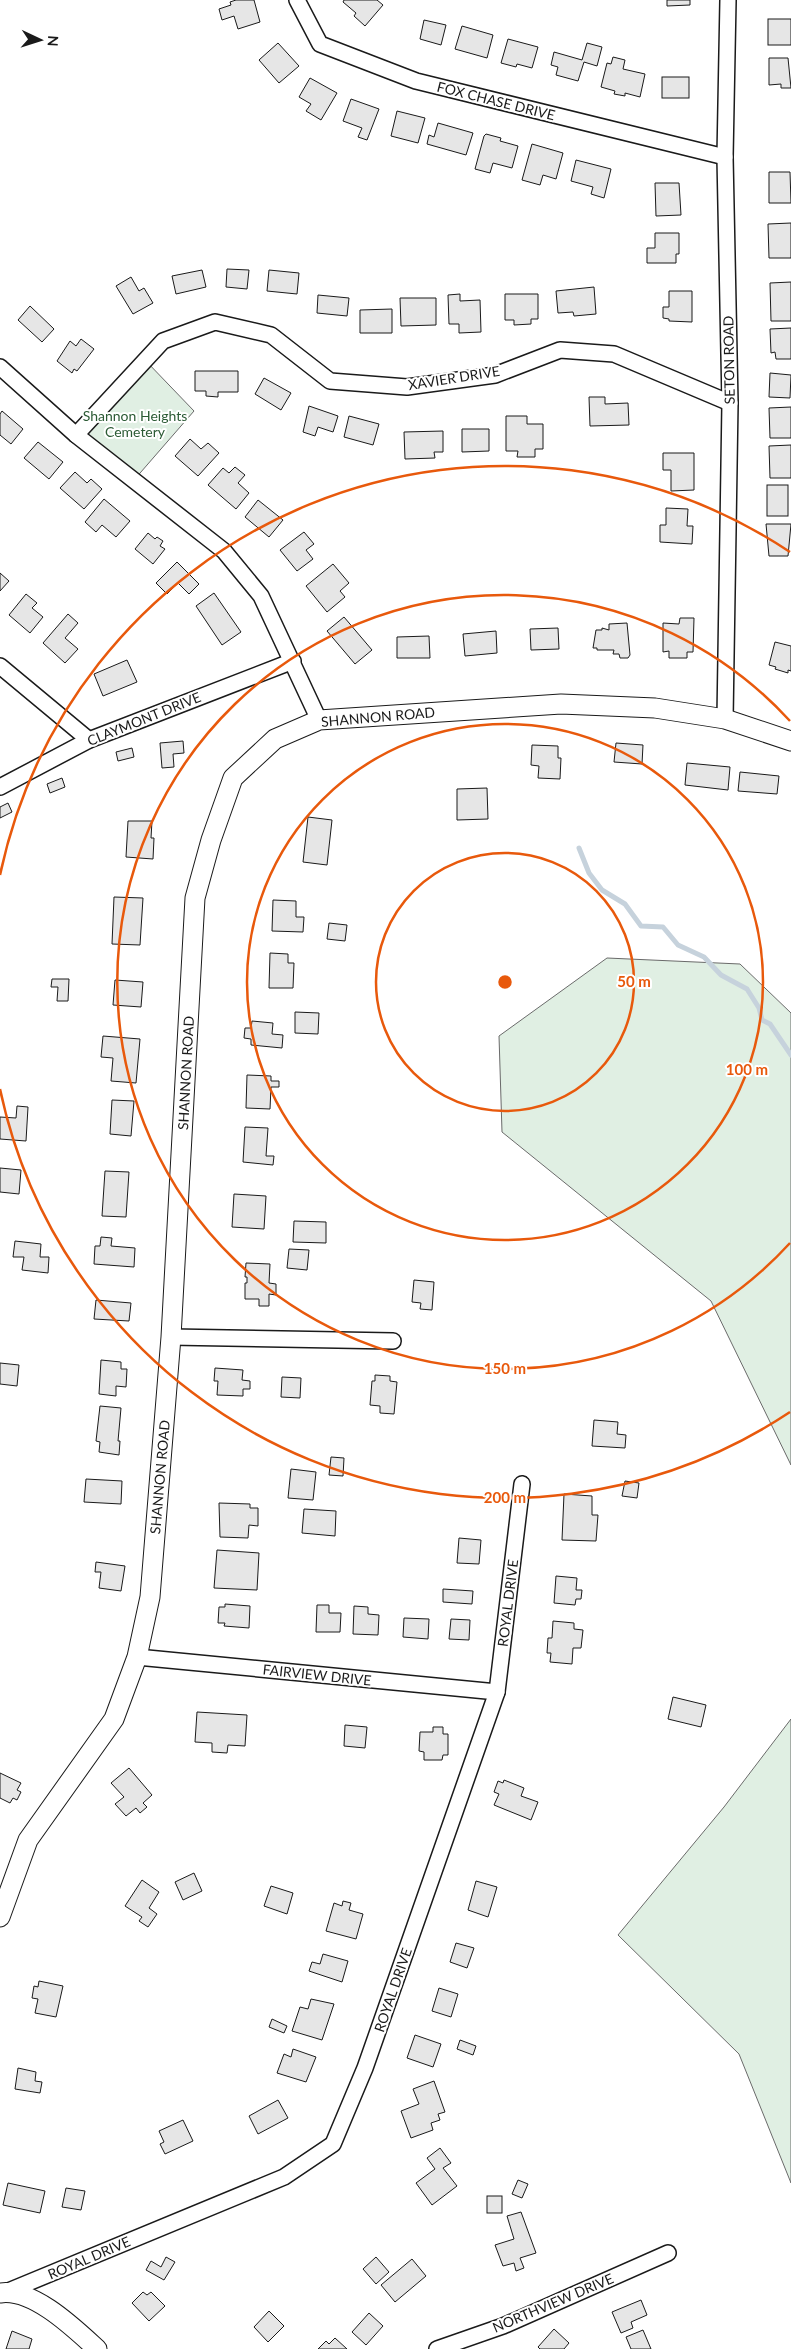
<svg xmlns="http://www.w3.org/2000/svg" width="791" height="2349" viewBox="0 0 791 2349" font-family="Lato,sans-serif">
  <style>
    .green { fill: #e0efe3; stroke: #6a6a6a }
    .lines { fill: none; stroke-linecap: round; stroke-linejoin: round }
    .stream { stroke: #c6d2dc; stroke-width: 5 }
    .building { fill: #e6e6e6; stroke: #1a1a1a }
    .minor-casing { stroke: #1a1a1a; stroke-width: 18 }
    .tertiary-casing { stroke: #1a1a1a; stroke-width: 21 }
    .minor { stroke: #fff; stroke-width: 15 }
    .tertiary { stroke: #fff; stroke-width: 19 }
    .ring { fill: none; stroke: #e8590c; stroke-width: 2.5 }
    .labels { text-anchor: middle; stroke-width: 4; stroke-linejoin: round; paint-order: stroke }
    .street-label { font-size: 14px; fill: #1a1a1a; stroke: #fff }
    .park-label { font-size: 14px; fill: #2b5a34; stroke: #fff }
    .centre { fill: #e8590c; stroke: #fff; stroke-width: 2.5 }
    .ring-label { font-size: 15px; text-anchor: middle; font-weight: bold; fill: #e8590c; stroke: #fff; stroke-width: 4; stroke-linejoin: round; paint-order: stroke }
  </style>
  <rect width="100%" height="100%" fill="#fff"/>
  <g class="green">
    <path d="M145 360 194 411 134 480 76 435Z"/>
    <path d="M607 958 740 964 791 1013V1465L711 1301 502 1132 499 1036Z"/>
    <path d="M791 1719V2183L739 2054 618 1935 724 1807Z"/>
  </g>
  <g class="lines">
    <path class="stream" d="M579 848 589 873 602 890 625 904 641 926 663 927 678 945 704 957 721 975 747 989 759 1008 762 1020 770 1024 791 1055"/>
  </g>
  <g class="building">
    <path d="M236 0H254L260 22 238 29 234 16 222 20 219 9 231 5 230 2Z"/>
    <path d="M344 0H377L383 5 365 26 354 16 356 13 343 2Z"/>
    <path d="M667 0H690V5L667 6Z"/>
    <rect x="768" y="19" width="23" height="26"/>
    <path d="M424 20 446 25 441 45 420 39Z"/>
    <path d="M462 26 493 35 487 58 455 49Z"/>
    <path d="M508 39 538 47 532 68 517 64 516 67 501 63Z"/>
    <path d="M278 43 299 66 279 83 259 60Z"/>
    <path d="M587 43 602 47 597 66 584 62 578 81 556 75 558 67 551 65 554 52 582 60Z"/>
    <path d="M613 57 625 60 623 69 645 74 640 97 625 93V96L614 94 615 91 601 87 607 63 611 64Z"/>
    <path d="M769 58H788L791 88H781V84L769 85Z"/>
    <rect x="662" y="77" width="27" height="21"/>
    <path d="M310 78 337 93 321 120 306 111 311 104 299 97Z"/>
    <path d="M351 99 379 109 367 140 358 137 362 128 343 121Z"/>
    <path d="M397 111 425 118 418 143 391 136Z"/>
    <path d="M438 123 473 133 466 155 427 144 429 135 434 137Z"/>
    <path d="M486 134 501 138 500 141 518 146 512 168 493 163 490 173 475 169 484 136Z"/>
    <path d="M532 144 563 153 556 179 543 175 540 185 522 180Z"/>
    <path d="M576 160 611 169 604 198 591 194 593 187 571 181Z"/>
    <path d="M769 172H790L791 203H769Z"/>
    <path d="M655 183H679L681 215 656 216Z"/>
    <path d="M791 223V258H769L768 224Z"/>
    <path d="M655 233H679V254H676V263H647V248H655Z"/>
    <path d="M227 269 249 270 247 289 226 287Z"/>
    <path d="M202 270 206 287 176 294 172 276Z"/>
    <path d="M269 270 299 273 297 294 267 291Z"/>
    <path d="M131 277 139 291 144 288 153 303 133 314 116 286Z"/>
    <path d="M791 282V321H771L770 283Z"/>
    <path d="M594 287 596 314 574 316 573 312 558 313 556 291Z"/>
    <path d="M669 291H692V322L669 321V319L663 318V307H669Z"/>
    <path d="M460 294V301L480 300 481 332 459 333V324H449L448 295Z"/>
    <path d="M505 294H538V319H531V324L514 325V320H505Z"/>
    <path d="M318 295 349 298 347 316 317 313Z"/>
    <path d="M400 298H436V325L401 326Z"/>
    <path d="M30 306 54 329 42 342 18 320Z"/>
    <path d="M392 309V333H360V310Z"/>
    <path d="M791 328V359H776L775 352 771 353 770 329Z"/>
    <path d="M81 339 94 349 77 371 74 369 72 373 57 361 70 341 76 346Z"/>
    <path d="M195 371H238V392H218V397L206 396V391H195Z"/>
    <path d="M770 373 791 375 790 398 769 397Z"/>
    <path d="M264 378 291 393 281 410 255 394Z"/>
    <path d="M589 397H605V404L628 403 629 425 590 426Z"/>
    <path d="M309 406 338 416 333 432 318 427 315 436 303 432Z"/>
    <path d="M791 407V438H770L769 408Z"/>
    <path d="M2 411 23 429 11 444 0 435V414Z"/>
    <path d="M349 416 379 424 373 445 344 437Z"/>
    <path d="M506 416H527V424H543V449H535V457H517L518 451H506Z"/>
    <path d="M462 429H489V451L462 452Z"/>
    <path d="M443 431V452H434L435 458 405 459 404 432Z"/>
    <path d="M190 439 201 449 208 443 219 453 198 476 175 456Z"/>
    <path d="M38 442 63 462 49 479 24 458Z"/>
    <path d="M791 445V478H770L769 446Z"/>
    <path d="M663 453H694V490L671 491V470H663Z"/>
    <path d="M235 467 245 475 238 483 249 493 236 509 208 485 223 468 229 473Z"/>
    <path d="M75 472 87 483 91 479 102 489 84 509 60 488Z"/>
    <rect x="767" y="485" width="21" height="31"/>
    <path d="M104 499 130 521 116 537 102 525 96 532 85 522Z"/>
    <path d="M258 500 283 520 269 537 245 517Z"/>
    <path d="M666 508 688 509 687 526H693L692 544 660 542V525H666Z"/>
    <path d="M766 524H791L788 556H769Z"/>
    <path d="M304 532 314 544 306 550 313 559 297 571 280 550Z"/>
    <path d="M148 533 155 539 157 537 163 541 160 546 165 549 153 564 135 549Z"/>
    <path d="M177 562 199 584 189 594 178 583 167 594 156 583Z"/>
    <path d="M333 564 349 583 340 591 345 597 327 612 306 586Z"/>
    <path d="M0 573 9 581 0 591Z"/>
    <path d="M214 593 241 632 222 645 196 606Z"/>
    <path d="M26 594 37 603 32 608 43 617 30 633 9 615Z"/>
    <path d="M68 614 78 623 65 638 78 649 65 663 43 643Z"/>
    <path d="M344 617 372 650 355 664 327 631Z"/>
    <path d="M680 618H694L693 652H687V658H669V651L663 652V623L679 624Z"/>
    <path d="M627 623 630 655 628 658H620L619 654H613L614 650H597V648H593L596 630H602V628L609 630V624Z"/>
    <path d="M558 628 559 649 531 650 530 629Z"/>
    <path d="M496 631 497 653 465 656 463 634Z"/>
    <path d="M429 636 430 658H397V637Z"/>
    <path d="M775 642 791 646V671L788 670V673L775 669 776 667 769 665Z"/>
    <path d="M127 660 137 682 103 696 94 674Z"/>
    <path d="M183 741 184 753 173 754 174 767 162 768 160 743Z"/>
    <path d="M616 743 643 745 642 764 614 762Z"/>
    <path d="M532 745 558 746V758H561L560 779 538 778 539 766 531 765Z"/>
    <path d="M132 748 134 757 118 761 116 752Z"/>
    <path d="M687 763 730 767 728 790 685 785Z"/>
    <path d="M740 772 779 776 777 794 738 791Z"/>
    <path d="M62 778 65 787 50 793 47 784Z"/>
    <path d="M487 788 488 819 457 820V789Z"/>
    <path d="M8 803 12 812 0 818V807Z"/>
    <path d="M308 817 332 820 327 865 303 862Z"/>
    <path d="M128 821H152L151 838H154L153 859 126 857Z"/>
    <path d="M114 897 143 898 140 945 112 944Z"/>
    <path d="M273 900 296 901V917H304L303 932 272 931Z"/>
    <path d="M329 923 347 925 345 941 327 939Z"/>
    <path d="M270 953 288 954V963H294L293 988H269Z"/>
    <path d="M52 979H69L68 1001H57L58 987H51Z"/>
    <path d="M115 980 143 982 141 1007 113 1005Z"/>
    <path d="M295 1012 319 1013 318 1034 295 1033Z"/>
    <path d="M252 1021 273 1023 272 1034 283 1035 282 1048 251 1045V1039L244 1038 245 1028H251Z"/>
    <path d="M103 1036 140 1039 136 1083 111 1081 113 1058 101 1057Z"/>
    <path d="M247 1075 271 1076V1081H279V1087H271L270 1109 246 1108Z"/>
    <path d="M112 1100 134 1101 131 1136 110 1134Z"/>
    <path d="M17 1106 28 1107 26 1141 0 1139V1117L16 1118Z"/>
    <path d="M245 1127 268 1128 266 1156H274L273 1165 243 1162Z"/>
    <path d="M0 1168 21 1170 19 1194 0 1192Z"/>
    <path d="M105 1171 129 1172 126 1217 102 1216Z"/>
    <path d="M234 1194 266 1196 264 1229 232 1227Z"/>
    <path d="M294 1221 326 1222V1243L293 1242Z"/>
    <path d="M101 1237 112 1238 111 1246 135 1248 134 1267 94 1264 95 1246H100Z"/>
    <path d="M15 1241 41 1244 40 1257H49L48 1273 22 1270 24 1257H13Z"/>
    <path d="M289 1249 309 1250 307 1270 287 1268Z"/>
    <path d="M246 1263 270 1264 269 1283 276 1284V1295L269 1294V1306H259V1299H245V1283H247V1277H245Z"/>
    <path d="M414 1280 434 1282 432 1310 420 1309 421 1303 412 1302Z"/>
    <path d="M96 1300 131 1303 129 1321 94 1319Z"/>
    <path d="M101 1360 121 1362V1369H127L126 1387 116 1386V1396L99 1394Z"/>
    <path d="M0 1363 19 1365 17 1386 0 1384Z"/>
    <path d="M215 1368 243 1370 242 1380 250 1381V1389H243V1396L217 1395 218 1381H214Z"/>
    <path d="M375 1375 390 1376V1381L397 1382 394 1414 380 1413V1406L370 1405 372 1381H375Z"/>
    <path d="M282 1377 301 1378 300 1398 281 1397Z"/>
    <path d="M100 1406 121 1408 118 1441H120L119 1455 99 1452 100 1442 96 1441Z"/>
    <path d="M594 1420 618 1422 617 1434 626 1435 625 1448 592 1446Z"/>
    <path d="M331 1457 344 1458 343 1476 329 1475Z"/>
    <path d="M291 1469 316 1472 313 1500 288 1498Z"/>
    <path d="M86 1479 122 1481 121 1504 84 1502Z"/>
    <path d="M625 1481 639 1483 637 1498 622 1496Z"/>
    <path d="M564 1494 592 1496V1515H598L596 1541 562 1540Z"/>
    <path d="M219 1503 250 1504V1508H258V1526L249 1525 248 1538 220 1537Z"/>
    <path d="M304 1509 336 1511 335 1536 302 1533Z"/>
    <path d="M459 1538 481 1540 479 1564 457 1563Z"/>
    <path d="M217 1550 259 1553 257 1590 214 1588Z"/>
    <path d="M96 1562 125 1566 121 1591 99 1588 101 1572H95Z"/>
    <path d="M556 1576 577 1578 576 1590H582L581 1599H576L575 1605 554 1603Z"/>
    <path d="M443 1589 473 1591 472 1604 443 1602Z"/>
    <path d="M225 1604 250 1606 249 1628 224 1626 225 1623H218L219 1607H225Z"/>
    <path d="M317 1605H329V1613H341L340 1632H316Z"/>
    <path d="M354 1606 368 1607V1614L379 1615 378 1635 353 1634Z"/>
    <path d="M404 1618 429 1619 428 1639 403 1637Z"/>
    <path d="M451 1619 470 1620 469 1640 449 1639Z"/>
    <path d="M553 1621 574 1623V1629L583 1630 581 1648H573L572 1664 550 1662 551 1653H547L548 1638H552Z"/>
    <path d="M673 1697 706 1705 701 1727 668 1719Z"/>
    <path d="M197 1712 247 1715 245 1746 228 1745 227 1753 212 1752V1743L195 1742Z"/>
    <path d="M345 1725 367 1727 365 1748 344 1746Z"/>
    <path d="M433 1727H443V1734H448V1755H443L442 1760H424V1752L419 1751 420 1732H433Z"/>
    <path d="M129 1768 152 1795 143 1803 147 1807 140 1813 136 1808 126 1816 115 1804 124 1797 111 1783Z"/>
    <path d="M0 1773 21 1783 17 1790 21 1792 17 1800 13 1798 10 1803 0 1798Z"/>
    <path d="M504 1780 524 1788 521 1796 538 1802 531 1820 494 1805 499 1794 494 1792 498 1781 503 1783Z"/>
    <path d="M194 1873 202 1891 183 1900 175 1882Z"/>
    <path d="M142 1880 159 1892 149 1908 157 1914 148 1927 139 1921 142 1917 125 1906Z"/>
    <path d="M476 1881 497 1887 488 1917 468 1910Z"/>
    <path d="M271 1886 293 1893 287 1914 264 1906Z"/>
    <path d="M343 1901 351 1903 349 1910 363 1914 356 1939 326 1931 334 1903 342 1906Z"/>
    <path d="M456 1943 474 1948 467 1968 450 1962Z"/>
    <path d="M323 1954 348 1961 342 1982 309 1971 312 1962 320 1964Z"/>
    <path d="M39 1981 63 1986 56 2017 35 2013 38 1999 32 1998 34 1986 38 1987Z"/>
    <path d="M439 1988 458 1994 451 2017 432 2011Z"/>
    <path d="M311 1999 334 2004 322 2040 292 2031 300 2007 308 2009Z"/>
    <path d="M272 2019 287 2026 284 2033 269 2027Z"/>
    <path d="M415 2035 441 2044 433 2067 407 2058Z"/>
    <path d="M460 2040 476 2046 473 2055 457 2049Z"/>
    <path d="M293 2049 316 2057 306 2082 277 2073 284 2054 291 2057Z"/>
    <path d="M18 2068 36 2072 35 2081 42 2082 40 2093 15 2089Z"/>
    <path d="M434 2081 445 2112 438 2114 440 2120 431 2123 433 2130 411 2138 401 2111 419 2104 413 2089Z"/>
    <path d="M278 2100 288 2118 258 2134 249 2116Z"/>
    <path d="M183 2120 193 2141 165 2154 160 2144 164 2142 159 2131Z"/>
    <path d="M440 2148 451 2163 443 2168 457 2186 432 2205 416 2183 435 2169 427 2158Z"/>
    <path d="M518 2180 528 2184 522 2198 512 2194Z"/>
    <path d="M8 2183 45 2191 40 2213 3 2205Z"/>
    <path d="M66 2188 85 2191 81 2210 62 2207Z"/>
    <rect x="487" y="2196" width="15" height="17"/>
    <path d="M521 2212 536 2253 520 2258 524 2268 516 2271 514 2263 503 2266 495 2245 514 2239 507 2216Z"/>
    <path d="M166 2257 175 2262 164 2280 146 2270 151 2261 161 2267Z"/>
    <path d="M376 2257 389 2272 376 2284 363 2269Z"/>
    <path d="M412 2259 426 2276 395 2302 381 2285Z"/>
    <path d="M143 2292 147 2295 151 2292 165 2306 149 2321 132 2303Z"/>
    <path d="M641 2300 647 2315 631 2322 633 2328 621 2333 612 2312Z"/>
    <path d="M269 2311 284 2326 268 2342 254 2327Z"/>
    <path d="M369 2313 383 2326 366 2345 352 2332Z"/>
    <path d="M554 2329 569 2343 564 2349H540L538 2347Z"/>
    <path d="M643 2330 651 2349H631L626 2337Z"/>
    <path d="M12 2331 32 2339 29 2349H6Z"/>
    <path d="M335 2338 347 2349H318L326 2341 329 2344Z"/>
  </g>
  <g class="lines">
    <defs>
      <g id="minor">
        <path d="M297 0 320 44 416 81 725 157"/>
        <path d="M0 367 76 435 224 551 261 596 319 720"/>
        <path d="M76 435 163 341 215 322 271 335 330 381 407 387 495 375 560 350 614 354 730 403"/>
        <path d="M0 666 89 740"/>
        <path d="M725 719 730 403 725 157 728 0"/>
        <path d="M0 787 89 740 293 661"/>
        <path d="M171 1337 393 1341"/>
        <path d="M137 1657 497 1692"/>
        <path d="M6 2292 284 2177 333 2144 365 2068 497 1692 522 1484"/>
        <path d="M437 2349 503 2326 668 2253"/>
      </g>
      <g id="tertiary">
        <path d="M0 1917 28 1840 114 1719 137 1657 150 1597 171 1337 195 898 211 840 233 778 275 739 319 720 561 704 655 708 725 719 791 741"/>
        <path d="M0 2293C33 2288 74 2328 97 2349"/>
      </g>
    </defs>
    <use href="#minor" class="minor-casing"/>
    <use href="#tertiary" class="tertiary-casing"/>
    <use href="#minor" class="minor"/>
    <use href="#tertiary" class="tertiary"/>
  </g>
  <g class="ring">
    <circle cx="505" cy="982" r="129"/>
    <circle cx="505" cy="982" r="258"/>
    <path d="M790 1243A387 387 0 1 1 790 721"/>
    <path d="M790 1412A516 516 0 0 1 0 1089M0 875A516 516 0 0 1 790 552"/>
  </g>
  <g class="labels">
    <g class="street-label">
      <text transform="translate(496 101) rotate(14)" y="5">FOX CHASE DRIVE</text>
      <text transform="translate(729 360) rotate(-91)" y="5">SETON ROAD</text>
      <text transform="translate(454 378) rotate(-9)" y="5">XAVIER DRIVE</text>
      <text transform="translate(378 717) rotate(-5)" y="5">SHANNON ROAD</text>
      <text transform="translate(144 719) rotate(-22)" y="5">CLAYMONT DRIVE</text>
      <text transform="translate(186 1073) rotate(-87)" y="5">SHANNON ROAD</text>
      <text transform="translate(160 1477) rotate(-85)" y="5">SHANNON ROAD</text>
      <text transform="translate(508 1603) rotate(-83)" y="5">ROYAL DRIVE</text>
      <text transform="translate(317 1675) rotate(6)" y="5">FAIRVIEW DRIVE</text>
      <text transform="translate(393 1990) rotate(-71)" y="5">ROYAL DRIVE</text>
      <text transform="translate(89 2258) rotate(-23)" y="5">ROYAL DRIVE</text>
      <text transform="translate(553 2303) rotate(-23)" y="5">NORTHVIEW DRIVE</text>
    </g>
    <g class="park-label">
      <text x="135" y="421">Shannon Heights<tspan x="135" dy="16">Cemetery</tspan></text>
    </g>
  </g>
  <circle cx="505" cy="982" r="8" class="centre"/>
  <g class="ring-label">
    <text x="634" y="987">50 m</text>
    <text x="747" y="1075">100 m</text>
    <text x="505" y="1374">150 m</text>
    <text x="505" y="1503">200 m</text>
  </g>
  <g transform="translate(40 40) rotate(94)" stroke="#ffffff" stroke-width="4" paint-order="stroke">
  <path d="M0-4L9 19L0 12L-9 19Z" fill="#1a1a1a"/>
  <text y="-8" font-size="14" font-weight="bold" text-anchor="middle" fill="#1a1a1a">N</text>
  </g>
</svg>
